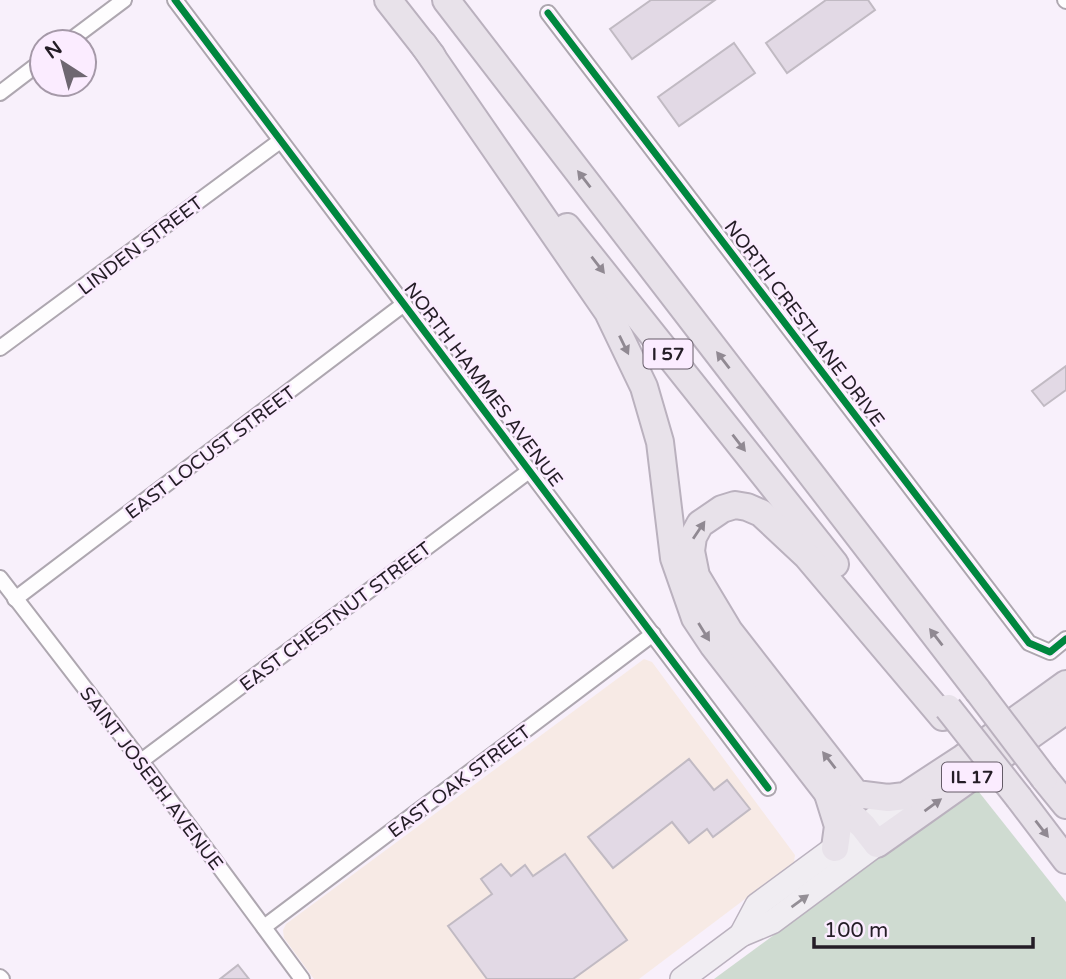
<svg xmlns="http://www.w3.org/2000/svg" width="1066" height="979" viewBox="0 0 1066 979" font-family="'Varela Round',sans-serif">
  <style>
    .commercial { fill: #f7eae5 }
    .green { fill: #cfdbd1 }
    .building { fill: #e2d9e5; stroke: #c1bac3; stroke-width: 2 }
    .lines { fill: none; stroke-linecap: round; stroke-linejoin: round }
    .street-casing { stroke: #aea7b0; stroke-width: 18 }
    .primary-casing { stroke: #bab1be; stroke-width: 26 }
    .highway-casing { stroke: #bab1be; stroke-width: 30 }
    .street { stroke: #fefdfe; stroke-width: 14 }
    .primary { stroke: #f0edf2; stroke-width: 23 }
    .highway { stroke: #e8e2ea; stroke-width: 26 }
    .highway-bridge-casing { stroke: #bab1be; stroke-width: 30; stroke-linecap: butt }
    .highway-bridge { stroke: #e8e2ea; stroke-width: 26 }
    .cycleway-casing { stroke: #fbecff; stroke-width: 11 }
    .cycleway { stroke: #00873e; stroke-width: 7 }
    .oneway { fill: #908992 }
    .oneway2 { fill: #948f96 }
    .labels { text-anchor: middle; stroke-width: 5; stroke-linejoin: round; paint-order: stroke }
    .shield { fill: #fbecff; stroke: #645b67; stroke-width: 2 }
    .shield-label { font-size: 18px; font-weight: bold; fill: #241d26 }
    .street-label { font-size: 19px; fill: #241d26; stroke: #fbecff }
  </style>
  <rect width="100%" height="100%" fill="#f8f0fb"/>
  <path class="commercial" d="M644 659 652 662 795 855 794 862 639 979H314L284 938 283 930 286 924Z"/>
  <path class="green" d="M975 787 1066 902V979H714Z"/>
  <g class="building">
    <path d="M651 0H715L632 59 610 29Z"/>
    <path d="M826 0H868L875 10 787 73 766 43Z"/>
    <path d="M734 43 755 73 679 126 658 97Z"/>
    <path d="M1066 366V390L1044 406 1032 391Z"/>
    <path d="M689 759 714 790 727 780 750 809 713 837 707 829 689 843 672 822 613 868 588 837Z"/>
    <path d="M565 854 627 940 573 979H487L448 926 492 894 481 879 501 864 511 876 525 865 533 876Z"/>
    <path d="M238 965 249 979H220Z"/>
  </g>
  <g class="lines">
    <defs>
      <g id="street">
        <path d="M175 0 768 788"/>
        <path d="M1065 0 1066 1"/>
        <path d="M548 13 1029 643 1050 652 1066 639"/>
        <path d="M68 42 124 0"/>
        <path d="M0 93 42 61"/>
        <path d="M0 348 280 141"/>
        <path d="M0 578 141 761 302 979"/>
        <path d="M15 599 404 304"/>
        <path d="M141 761 529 471"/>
        <path d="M264 927 653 634"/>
        <path d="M0 977 2 979"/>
      </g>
      <g id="primary">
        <path d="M741 935 757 905 905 796"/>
        <path d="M682 979 741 935 772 922 877 844"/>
      </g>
      <g id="highway">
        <path d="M388 0 432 56"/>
        <path d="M446 0 978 691"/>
        <path d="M423 44 608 312 644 387 660 442 674 558 695 618 713 645 827 792 863 826 877 844 1066 710"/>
        <path d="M567 227 835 564"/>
        <path d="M943 717 807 556 761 513 747 507 735 505 722 509 700 524 693 537 691 551 696 576 729 631 856 794 888 798 905 796 963 758 1066 684"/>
        <path d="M1044 778 1066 805"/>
        <path d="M828 794 838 826 835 848"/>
        <path d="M1019 798 1066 860"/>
      </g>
    </defs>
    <use href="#street" class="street-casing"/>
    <use href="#primary" class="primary-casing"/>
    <use href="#highway" class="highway-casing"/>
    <use href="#street" class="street"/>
    <use href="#primary" class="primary"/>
    <use href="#highway" class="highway"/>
    <defs>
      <g id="highway-bridge">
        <path d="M978 691 1044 778"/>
        <path d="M948 708 1019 798"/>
      </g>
    </defs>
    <use href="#highway-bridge" class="highway-bridge-casing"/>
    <use href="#highway-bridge" class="highway-bridge"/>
    <defs>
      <g id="cycleway">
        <path d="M175 0 768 788"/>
        <path d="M548 13 1029 643 1050 652 1066 639"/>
      </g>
    </defs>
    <use href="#cycleway" class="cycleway-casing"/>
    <use href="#cycleway" class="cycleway"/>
  </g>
  <defs><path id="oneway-solid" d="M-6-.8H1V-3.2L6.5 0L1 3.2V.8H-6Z" transform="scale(1.75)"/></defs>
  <g class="oneway">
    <use href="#oneway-solid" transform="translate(584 179) rotate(-128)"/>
    <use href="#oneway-solid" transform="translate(598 265) rotate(52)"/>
    <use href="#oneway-solid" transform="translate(624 345) rotate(64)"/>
    <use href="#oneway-solid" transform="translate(723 360) rotate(-128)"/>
    <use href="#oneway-solid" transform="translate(739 443) rotate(52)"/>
    <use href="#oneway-solid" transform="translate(699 530) rotate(-56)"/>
    <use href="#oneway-solid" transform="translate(704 632) rotate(58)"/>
    <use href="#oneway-solid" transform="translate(936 637) rotate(-128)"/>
    <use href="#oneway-solid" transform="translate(829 760) rotate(-128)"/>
    <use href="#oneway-solid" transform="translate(933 805) rotate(-36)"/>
    <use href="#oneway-solid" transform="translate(1042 829) rotate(52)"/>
  </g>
  <use class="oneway2" href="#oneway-solid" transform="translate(800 901) rotate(-36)"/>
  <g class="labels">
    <g class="shield">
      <rect x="643.5" y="339.5" width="49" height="29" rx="5"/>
      <rect x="942" y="762.5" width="60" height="29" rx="5"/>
    </g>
    <g class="shield-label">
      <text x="668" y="360">I 57</text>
      <text x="972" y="783">IL 17</text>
    </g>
    <g class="street-label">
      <text transform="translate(140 245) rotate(-37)" y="7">LINDEN STREET</text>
      <text transform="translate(805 323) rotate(53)" y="7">NORTH CRESTLANE DRIVE</text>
      <text transform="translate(484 384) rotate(53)" y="7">NORTH HAMMES AVENUE</text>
      <text transform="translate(210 452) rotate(-37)" y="7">EAST LOCUST STREET</text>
      <text transform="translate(335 616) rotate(-37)" y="7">EAST CHESTNUT STREET</text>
      <text transform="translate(152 778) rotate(53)" y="7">SAINT JOSEPH AVENUE</text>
      <text transform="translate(459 781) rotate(-37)" y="7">EAST OAK STREET</text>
    </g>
  </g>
  <g transform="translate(63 63) rotate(324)"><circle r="33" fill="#fbecff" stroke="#a599a8" stroke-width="2"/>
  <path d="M0-5L12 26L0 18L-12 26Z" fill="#6e6771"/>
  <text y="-10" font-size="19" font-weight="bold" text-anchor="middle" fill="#241d26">N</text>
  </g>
  <path d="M814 937v10h219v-10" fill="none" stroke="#241d26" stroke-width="3.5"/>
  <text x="824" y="937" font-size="21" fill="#241d26" stroke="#fbecff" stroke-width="5" paint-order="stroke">100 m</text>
</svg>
